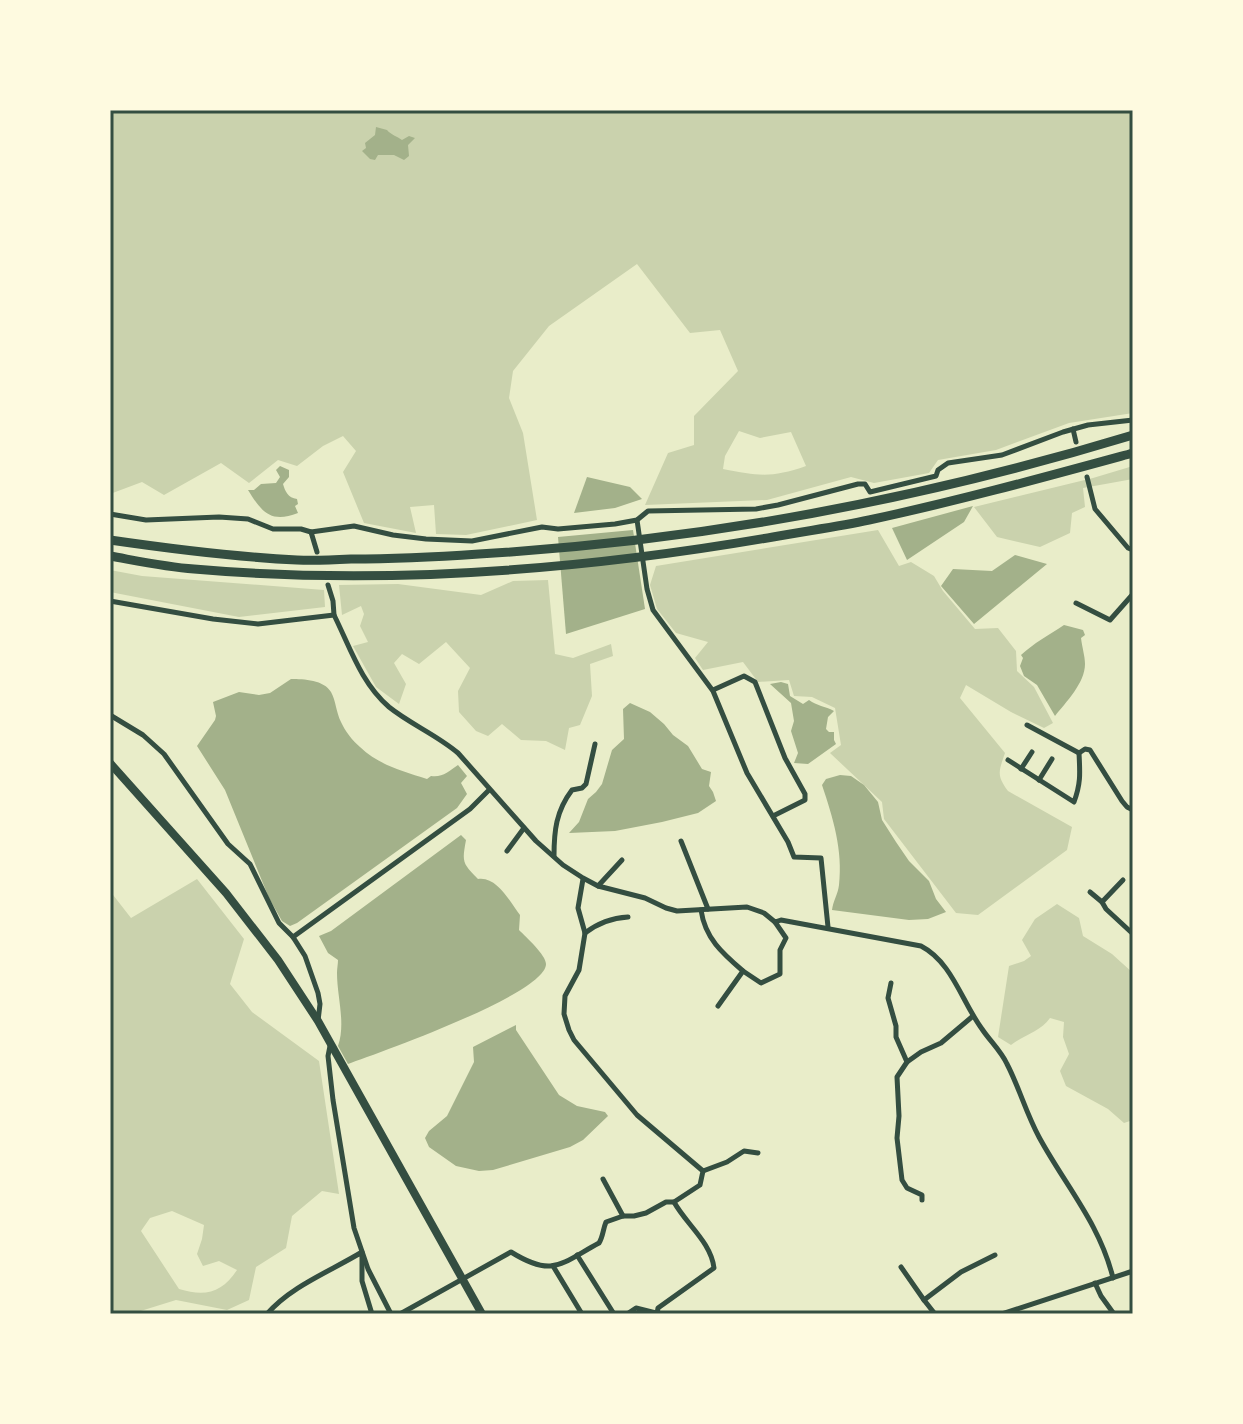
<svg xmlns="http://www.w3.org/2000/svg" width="1243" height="1424" viewBox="0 0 1243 1424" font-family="'Sofia Sans Condensed',sans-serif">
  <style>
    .green { fill: #cad2ad; fill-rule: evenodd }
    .water { fill: #a3b18a }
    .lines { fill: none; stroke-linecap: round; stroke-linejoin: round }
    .minor { stroke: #344e41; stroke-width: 5 }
    .primary { stroke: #344e41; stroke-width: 8 }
    .motorway { stroke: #344e41; stroke-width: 9 }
    .neatline { fill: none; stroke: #344e41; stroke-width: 3 }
  </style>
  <rect width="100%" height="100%" fill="#e9edc9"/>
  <g class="green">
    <path d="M110 110H1133V413L1069 423 996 450 938 460 929 473 874 483 851 477 767 500 645 505 668 453 694 445V416L738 371 720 330 690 333 637 264 549 326 513 371 509 398 523 433 537 520 466 535 436 534 434 505 410 507 416 533 364 523 343 472 356 451 343 436 323 446 297 466 278 460 249 483 221 463 164 495 142 482 110 494ZM739 431 760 438 791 432 806 466C772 478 758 476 723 469L725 456Z"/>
    <path d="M1133 466V479L1083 488 1085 507 1072 513 1070 533 1040 547 997 537 974 507 1093 478Z"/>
    <path d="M878 530 899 566 911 562 934 576 943 591 975 629 998 628 1016 651 1017 671 1034 687 1053 723 1044 728 1011 712 966 685 960 698 1005 753C999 771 996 775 1008 791L1072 827 1067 850 978 915 956 913 884 819 882 802 830 753 841 745 835 708 812 697 794 696 789 680 758 682 743 662 703 670 695 658 708 642 676 633 657 609 650 585 656 566Z"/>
    <path d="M110 570 142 576 324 590 325 607 239 617 110 592Z"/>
    <path d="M548 580 555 654 573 658 611 644 613 656 590 664 592 696 580 725 569 728 565 750 546 741 521 740 502 724 488 736 476 731 459 712 458 691 470 668 446 642 419 664 402 654 394 663 406 684 399 704 376 687 353 646 368 642 360 626 364 614 361 606 342 615 339 585 398 584 481 595 513 581Z"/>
    <path d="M197 879 244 939 230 984 252 1012 319 1061 339 1194 322 1191 292 1216 286 1248 256 1267 249 1300 227 1310 176 1300 131 1314H110V891L131 918ZM172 1211 204 1225 202 1239 197 1254 203 1266 219 1261 237 1270C222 1293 205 1297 179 1289L141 1231 150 1218Z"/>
    <path d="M1057 904 1079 918 1083 936 1112 954 1133 973V1120L1124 1123 1108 1109 1066 1086 1060 1071 1069 1054 1063 1037 1064 1022 1050 1018C1041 1031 1024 1035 1011 1045L998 1037 1009 966 1024 961 1031 956 1022 940 1035 919Z"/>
  </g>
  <g class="water">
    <path d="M376 127 387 130C391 135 397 136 402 140L409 136 415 138 408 145 409 156 404 160 394 155H378L375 160 370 159 362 151 366 148 365 143 375 135Z"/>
    <path d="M280 466 289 470V477L283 484C285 491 288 498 297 499L298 504 295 506 298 513C270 524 261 511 248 490H254L261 484 276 483 280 477 276 470Z"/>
    <path d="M587 477 630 487 642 499 615 508 574 513Z"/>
    <path d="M973 506 964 522 907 560 892 528Z"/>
    <path d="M633 530 645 609 566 634 558 537Z"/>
    <path d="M1015 555 1047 564 974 624 941 586 953 569 992 571Z"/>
    <path d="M1064 625 1083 630 1085 635 1081 638C1082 647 1085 656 1085 664 1085 683 1066 702 1055 716L1037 685 1024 676 1020 666 1023 658 1021 655C1034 643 1049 635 1064 625Z"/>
    <path d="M291 679C304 679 324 680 331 692 336 701 336 712 341 722 345 731 352 740 360 747 379 765 402 771 427 779L431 776C442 778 449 771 458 765L467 776 461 783 467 794 457 808 297 923 290 926 282 921 269 898 225 790 197 746 215 720 216 716 213 702 239 692 259 695 270 693Z"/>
    <path d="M781 682 788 684 790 696 803 704 809 700C817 706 825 706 834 711L828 717 826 729 829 732H834V740L836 744 808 764 794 763 798 753 791 731 794 721 791 703 770 684Z"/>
    <path d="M630 703 650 712 664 724 673 735 688 746 702 769 711 772 709 786 713 792 716 801 698 813 662 822 615 831 569 833 579 822 588 799 596 792 602 784 612 750 624 739 623 709Z"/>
    <path d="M840 775 851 776 864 785 878 802 882 820 896 842 909 861 929 881 936 899 946 912 928 919 909 920 832 910C833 901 838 894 839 885 843 850 833 818 822 785L826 779Z"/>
    <path d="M461 835 466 840C462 862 462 863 478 879 497 876 510 902 520 915L519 930C526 937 546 955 546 964 546 994 378 1053 348 1064L338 1046C346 1023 337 997 337 973 337 968 338 964 338 960L328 953 319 936 331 931Z"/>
    <path d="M516 1025V1030L559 1095 577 1106 605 1112 608 1116 583 1140 570 1147 493 1170 479 1171 456 1166 429 1147 425 1138 429 1131 447 1116 474 1062 473 1047Z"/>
  </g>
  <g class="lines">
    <g class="minor">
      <path d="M1073 429 1076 442"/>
      <path d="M1087 477 1095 509 1128 548 1133 550"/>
      <path d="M110 514 146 520 219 517 248 519 273 529H301L311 532 354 526 393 535 426 539 472 541 542 527 558 529 615 524 637 520 648 511 756 509 778 505 858 484H865L870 492 936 476 938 470 948 463 1002 455 1063 432 1088 425 1133 420"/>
      <path d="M637 520 647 589 653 610 713 691 747 773 788 842 794 857 821 858 828 927"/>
      <path d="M311 532 317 552"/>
      <path d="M328 585 333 601 334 615"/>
      <path d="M110 601 213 619 258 624 334 615C350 647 361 683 389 707 410 724 437 735 458 753L536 841 563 865 583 878 598 886 645 898 666 908 677 911 747 907 764 913 775 922 781 920 921 946C952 962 962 1002 982 1029 990 1041 1001 1051 1007 1064 1019 1087 1026 1113 1039 1137 1065 1185 1100 1224 1113 1278"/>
      <path d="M1076 603 1110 620 1133 594"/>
      <path d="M713 690 744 676 755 682 785 758 805 794V800L773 816"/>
      <path d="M110 715 143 735 164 754 228 844 250 864 279 923 293 937 305 956 318 993 320 1004 318 1021"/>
      <path d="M1027 725 1079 753 1085 749 1090 750 1122 801 1127 807 1133 810"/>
      <path d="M1008 760 1074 802C1081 783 1080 773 1079 753"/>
      <path d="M1021 769 1032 752"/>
      <path d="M1039 780 1052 759"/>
      <path d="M681 841 708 909"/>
      <path d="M507 851 524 828"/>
      <path d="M554 856C554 831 556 811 572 790L582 788 586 784 595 744"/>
      <path d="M1123 880 1102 902 1106 909 1133 934"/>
      <path d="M598 886 622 860"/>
      <path d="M1090 892 1102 902"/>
      <path d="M701 910C705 938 722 953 743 971L718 1006"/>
      <path d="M585 933C598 923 611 918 628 917"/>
      <path d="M293 937 470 809 489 790"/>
      <path d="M743 971 761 983 780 974V950L786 938 775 922"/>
      <path d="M891 983 888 998 896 1026V1037L907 1062 921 1052 941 1043 973 1016"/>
      <path d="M330 1046 328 1056 333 1100 354 1228 368 1269 391 1314"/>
      <path d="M907 1062 897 1077 899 1116 897 1138 902 1180 907 1188 922 1195V1200"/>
      <path d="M703 1171 727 1162 744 1151 758 1153"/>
      <path d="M603 1179 623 1216"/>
      <path d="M577 1255 614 1314"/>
      <path d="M553 1266 582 1314"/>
      <path d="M901 1267 924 1300"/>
      <path d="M1095 1283 1101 1296 1114 1314"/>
      <path d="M267 1314C291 1286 331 1271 362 1252V1281L372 1314"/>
      <path d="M400 1314 511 1252C553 1278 560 1264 599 1243 603 1237 603 1229 606 1222L623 1216H634L646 1213 666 1202H674L700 1185 703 1171 637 1115 574 1040 569 1030 564 1014 565 996 579 970 585 933 578 908 583 879"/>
      <path d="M627 1314 636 1308 656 1313"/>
      <path d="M657 1314 658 1308 714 1268C711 1242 686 1224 674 1202"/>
      <path d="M935 1314 924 1300 961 1272 995 1255"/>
      <path d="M1002 1314 1133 1271"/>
    </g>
    <path class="primary" d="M110 763 226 893 278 960 318 1021 482 1314"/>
    <g class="motorway">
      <path d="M110 540C172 549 234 557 297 560 315 561 333 560 351 559 394 559 436 557 479 554 702 541 919 500 1133 435"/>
      <path d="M110 556C138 561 166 567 194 569 387 586 583 570 773 537 805 531 837 527 869 520 958 501 1045 477 1133 453"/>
    </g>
  </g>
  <rect width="1243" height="1424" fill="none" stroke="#fefae0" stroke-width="224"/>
  <rect x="112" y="112" width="1019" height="1200" class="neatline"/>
</svg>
